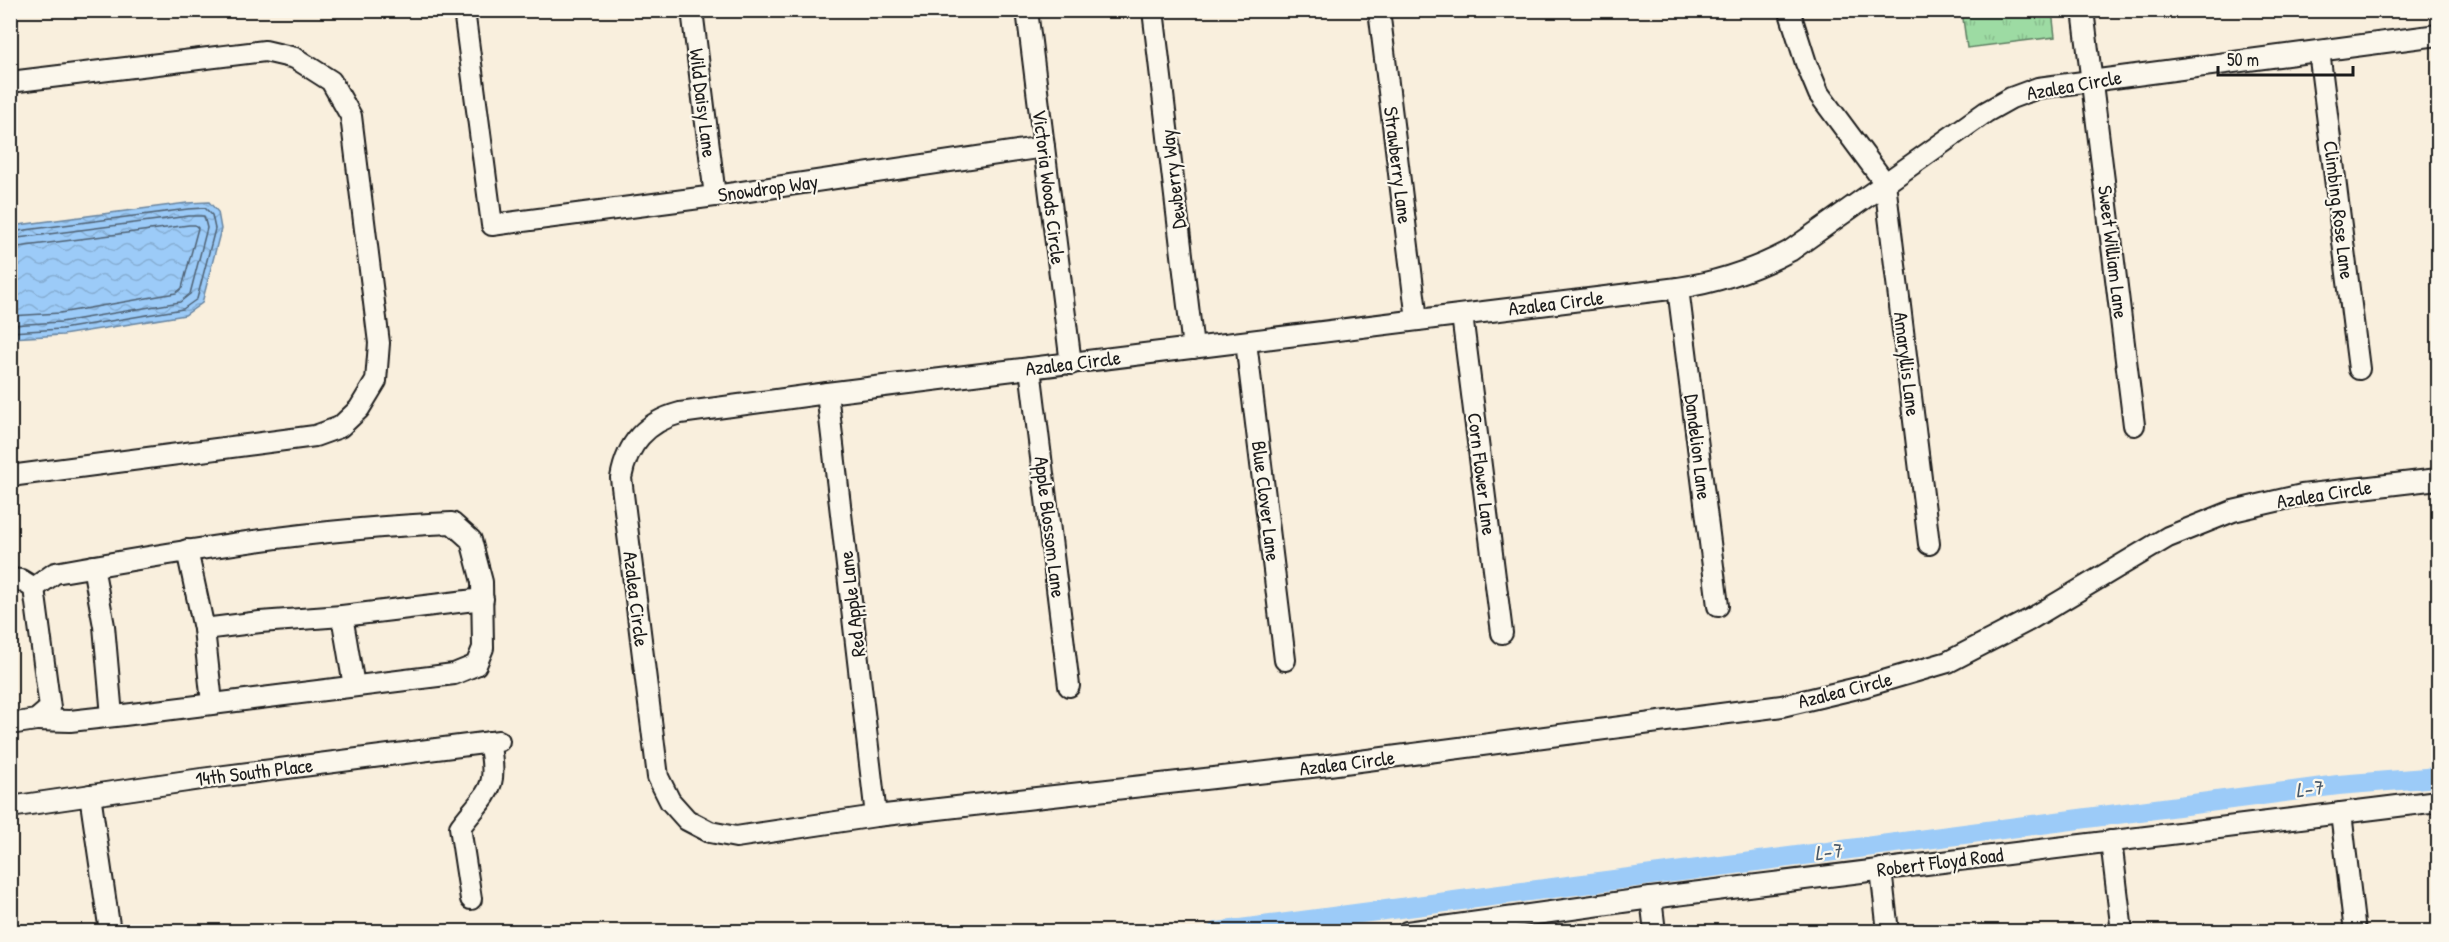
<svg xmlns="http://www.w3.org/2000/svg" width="2449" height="942" viewBox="0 0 2449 942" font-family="'Patrick Hand',sans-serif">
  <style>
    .park { fill: url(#park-tufts); stroke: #5c7c60; stroke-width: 1.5 }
    .water { fill: url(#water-waves); stroke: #6985a0; stroke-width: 1.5 }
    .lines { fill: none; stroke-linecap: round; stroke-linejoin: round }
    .shore { stroke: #4f6274; stroke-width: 1.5 }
    .canal { stroke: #9ccbf8; stroke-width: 20 }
    .minor-casing { stroke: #1c1c1c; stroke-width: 24 }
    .minor { stroke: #fbf7ec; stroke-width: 20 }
    .labels { text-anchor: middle; stroke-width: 4.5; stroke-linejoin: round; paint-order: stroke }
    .street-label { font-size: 20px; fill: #1c1c1c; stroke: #fbf7ec }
    .water-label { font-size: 21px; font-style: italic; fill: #495969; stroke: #fbf7ec }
  </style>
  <defs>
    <pattern id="park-tufts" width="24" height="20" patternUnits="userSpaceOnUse" patternTransform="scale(1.5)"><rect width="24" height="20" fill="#9ddba3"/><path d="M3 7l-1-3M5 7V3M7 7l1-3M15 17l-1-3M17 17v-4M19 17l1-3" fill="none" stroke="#87bb8c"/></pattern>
    <pattern id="water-waves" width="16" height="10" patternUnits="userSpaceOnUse" patternTransform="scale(1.5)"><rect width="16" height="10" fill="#9ccbf8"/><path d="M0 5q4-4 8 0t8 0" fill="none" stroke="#86aed4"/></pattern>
  </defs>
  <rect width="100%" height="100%" fill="#f9efdd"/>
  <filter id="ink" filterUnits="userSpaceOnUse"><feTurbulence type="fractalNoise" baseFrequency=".0167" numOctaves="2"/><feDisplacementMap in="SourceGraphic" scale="12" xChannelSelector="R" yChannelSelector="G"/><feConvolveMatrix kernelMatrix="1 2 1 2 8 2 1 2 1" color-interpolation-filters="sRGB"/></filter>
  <g filter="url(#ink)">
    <path class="park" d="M1962 11H2052L2055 37 1967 48Z"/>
    <path class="water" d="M209 202 218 212 221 229 202 303 185 315 63 335 11 338V226L187 203Z"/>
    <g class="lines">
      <g class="shore">
        <path d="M10 232 188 209 205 208 212 215 215 229 197 299 183 309 62 329 10 332"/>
        <path d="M10 239 189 216H204L207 228 190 294 180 302 61 322 10 325"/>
        <path d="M10 248 189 225H195L198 228 182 288 176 293 60 313 10 316"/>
      </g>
      <path class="canal" d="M1217 932 2338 785 2438 777"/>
      <defs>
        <g id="minor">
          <path d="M464 10 492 225 715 196 1044 147"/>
          <path d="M692 10 715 196"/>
          <path d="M1027 10 1071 364"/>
          <path d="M1153 10 1193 348"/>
          <path d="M1379 10 1417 320"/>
          <path d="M2083 10 2134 425"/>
          <path d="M1791 16 1806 63 1819 94 1885 183 1929 544"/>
          <path d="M2438 35 2038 88 2011 98 1986 112 1790 251C1754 270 1719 282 1678 288L827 393 680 413C646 422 627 444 621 478L658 777 670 801 687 820 710 832 736 837 876 816 1329 765 1782 706 1866 686 1948 662 2029 620 2168 537 2233 511 2302 495 2438 479"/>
          <path d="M2319 51 2359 369"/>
          <path d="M10 82 265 51 295 58 331 81 351 116 379 343 376 381 359 409 340 427 315 436 10 476"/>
          <path d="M1678 288 1718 606"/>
          <path d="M1462 315 1502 633"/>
          <path d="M1246 342 1285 660"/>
          <path d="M1030 368 1069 686"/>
          <path d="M827 393 876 816"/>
          <path d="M187 550 204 629 212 703"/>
          <path d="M93 566 104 626 112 716"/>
          <path d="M10 579 21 580 34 588 50 708 36 720 10 724"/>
          <path d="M34 588 55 573C187 550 318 528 452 523L471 540 482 582 483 648 476 665 454 674 124 715 70 721 36 720"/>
          <path d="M342 616 354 686"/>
          <path d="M204 629 260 622 342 616 483 599"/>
          <path d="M90 795 110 932"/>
          <path d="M10 807 201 779 499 741"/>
          <path d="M2341 813 2355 932"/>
          <path d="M2111 841 2122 932"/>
          <path d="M1881 869 1888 932"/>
          <path d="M1651 898 1655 932"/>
          <path d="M471 899 460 827C488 790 499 791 489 742"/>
          <path d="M1407 932 1651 898 2438 801"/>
        </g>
      </defs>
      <use href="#minor" class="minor-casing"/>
      <use href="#minor" class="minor"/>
    </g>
  </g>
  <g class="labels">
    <g class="street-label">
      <text transform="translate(2074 85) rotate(-10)" y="7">Azalea Circle</text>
      <text transform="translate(703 103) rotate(83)" y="7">Wild Daisy Lane</text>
      <text transform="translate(1398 165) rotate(83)" y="7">Strawberry Lane</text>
      <text transform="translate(1173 179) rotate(-97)" y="7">Dewberry Way</text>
      <text transform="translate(1049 187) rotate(83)" y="7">Victoria Woods Circle</text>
      <text transform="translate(768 188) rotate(-8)" y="7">Snowdrop Way</text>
      <text transform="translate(2339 210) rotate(83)" y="7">Climbing Rose Lane</text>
      <text transform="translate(2113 252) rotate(83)" y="7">Sweet William Lane</text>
      <text transform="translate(1556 303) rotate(-7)" y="7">Azalea Circle</text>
      <text transform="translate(1073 363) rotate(-7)" y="7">Azalea Circle</text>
      <text transform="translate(1907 364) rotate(83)" y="7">Amaryllis Lane</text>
      <text transform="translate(1698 447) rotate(83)" y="7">Dandelion Lane</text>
      <text transform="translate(1482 474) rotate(83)" y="7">Corn Flower Lane</text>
      <text transform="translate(2324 494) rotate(-9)" y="7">Azalea Circle</text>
      <text transform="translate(1266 501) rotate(83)" y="7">Blue Clover Lane</text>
      <text transform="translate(1050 527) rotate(83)" y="7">Apple Blossom Lane</text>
      <text transform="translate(636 599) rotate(83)" y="7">Azalea Circle</text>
      <text transform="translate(852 604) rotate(-97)" y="7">Red Apple Lane</text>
      <text transform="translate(1845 690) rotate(-14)" y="7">Azalea Circle</text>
      <text transform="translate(1347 763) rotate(-7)" y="7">Azalea Circle</text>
      <text transform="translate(254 772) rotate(-7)" y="7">14th South Place</text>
      <text transform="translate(1940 862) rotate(-7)" y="7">Robert Floyd Road</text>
    </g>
    <g class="water-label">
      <text transform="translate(2309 789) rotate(-7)" y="7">L-7</text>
      <text transform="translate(1828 852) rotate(-7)" y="7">L-7</text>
    </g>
  </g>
  <rect width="2449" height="942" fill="none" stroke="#fbf7ec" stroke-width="36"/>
  <rect x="18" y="18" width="2413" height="906" fill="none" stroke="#1c1c1c" stroke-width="2" filter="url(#ink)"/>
  <path d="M2218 66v9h135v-9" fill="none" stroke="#1c1c1c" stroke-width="3"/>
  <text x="2227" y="66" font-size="18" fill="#1c1c1c" stroke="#fbf7ec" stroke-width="4.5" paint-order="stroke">50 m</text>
</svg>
